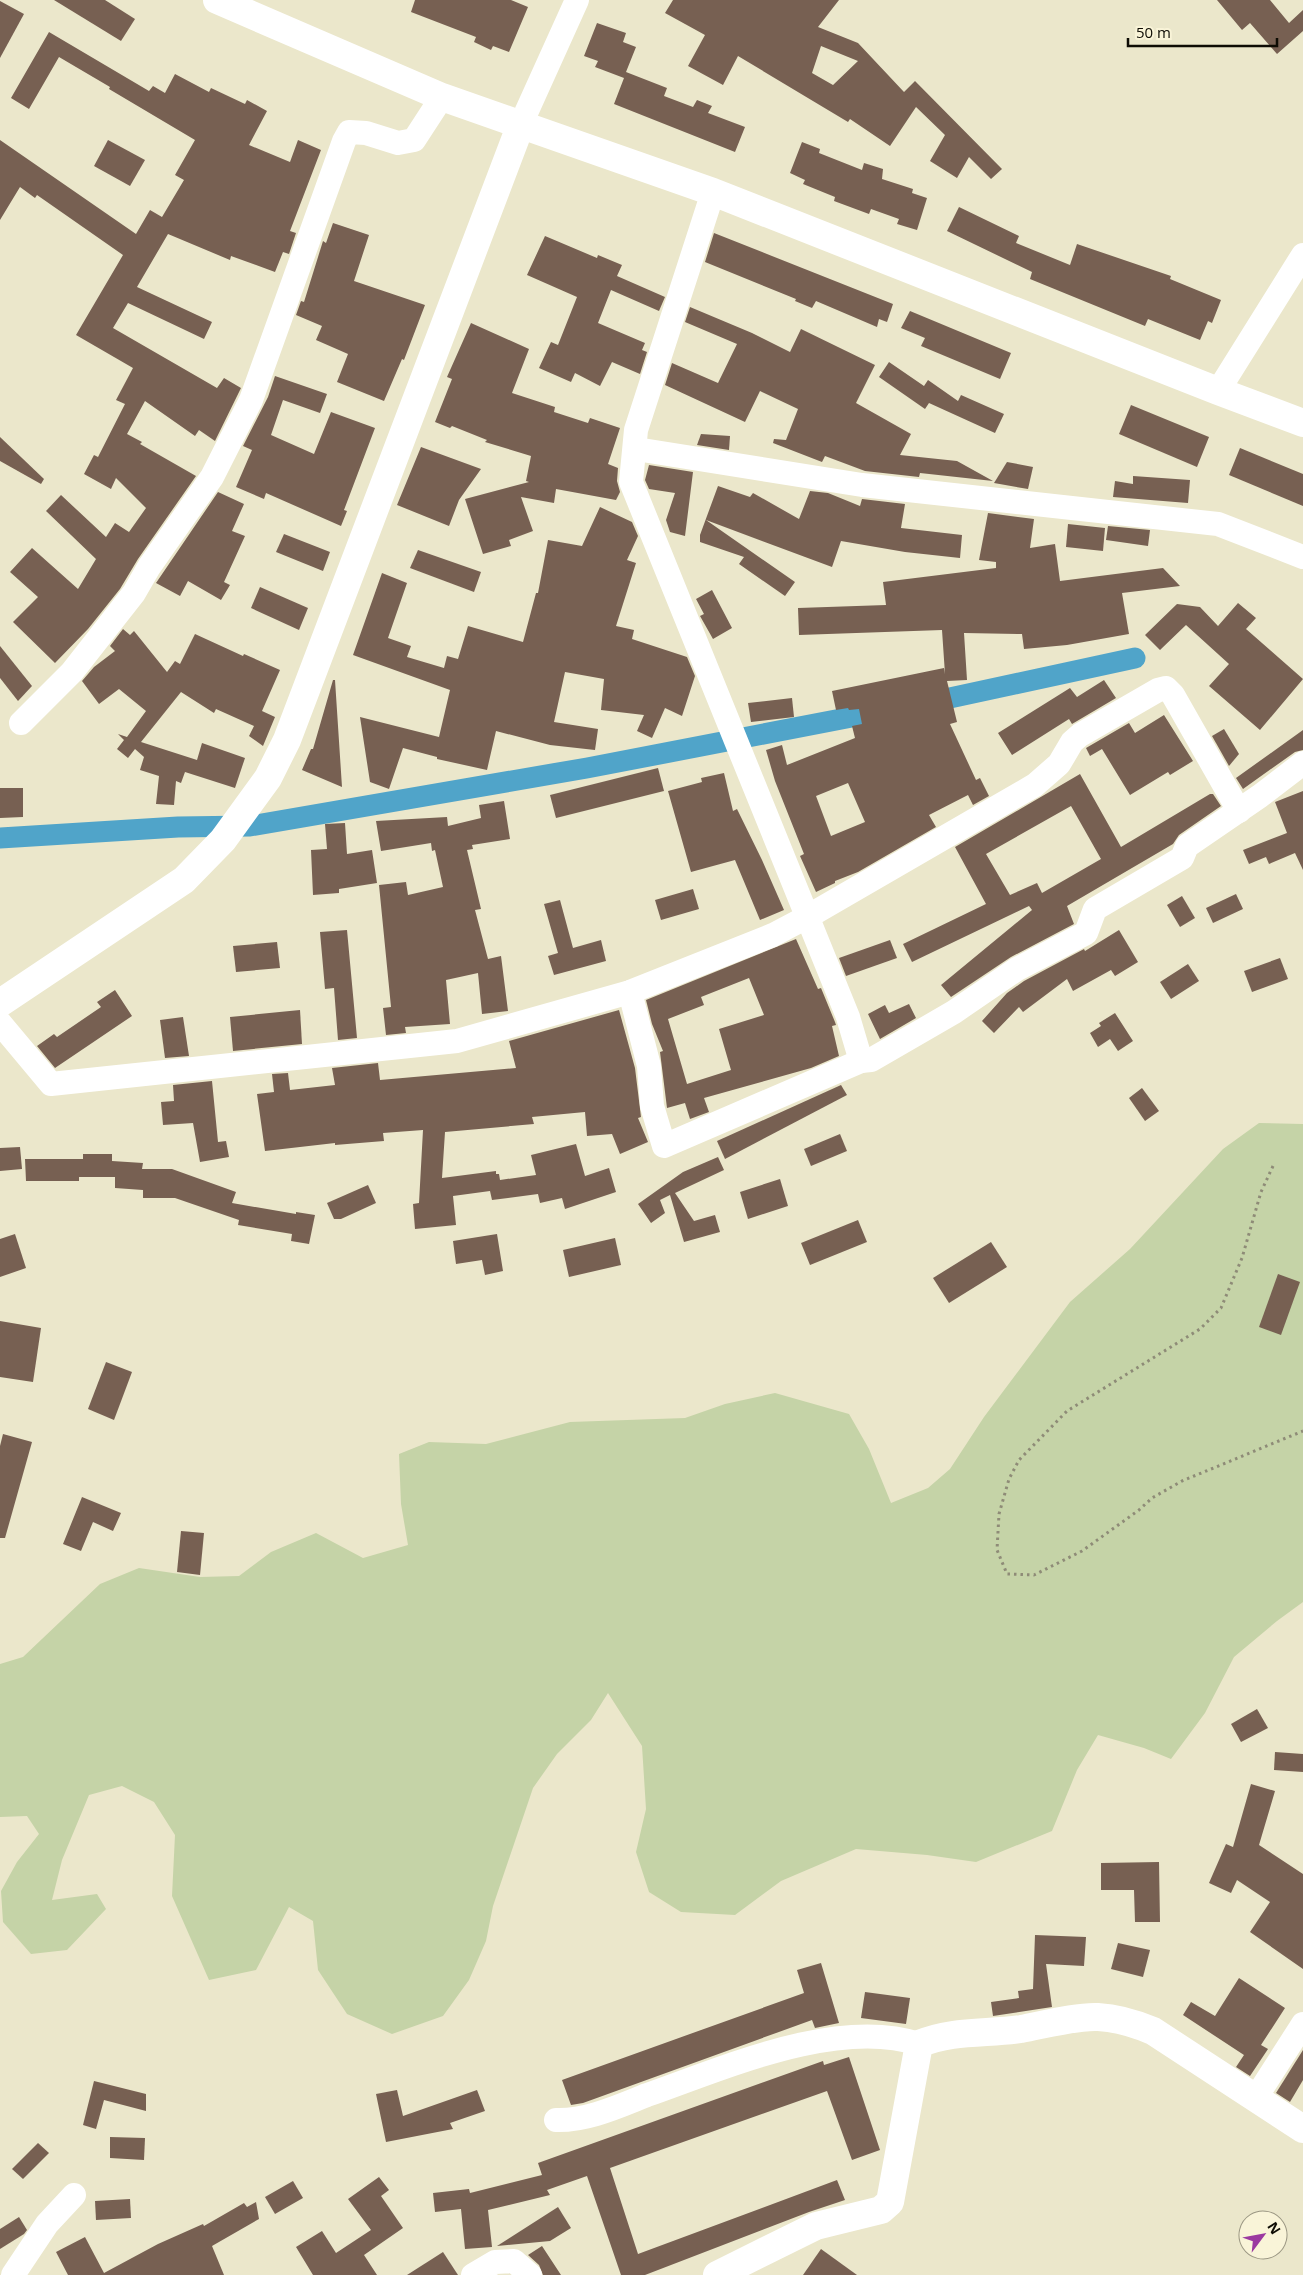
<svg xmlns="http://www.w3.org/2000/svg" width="1303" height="2275" viewBox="0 0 1303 2275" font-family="'Open Sans',sans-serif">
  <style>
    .green { fill: #c5d3a7 }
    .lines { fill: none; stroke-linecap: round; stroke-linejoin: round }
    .canal { stroke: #50a4c9; stroke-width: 21 }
    .building { fill: #776052; fill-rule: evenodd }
    .path { stroke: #8e8b77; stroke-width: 3; stroke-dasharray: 2.5 4; stroke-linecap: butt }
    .minor { stroke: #fff; stroke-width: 24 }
    .tertiary { stroke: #fff; stroke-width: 28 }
    .secondary { stroke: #fff; stroke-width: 28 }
    .primary { stroke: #fff; stroke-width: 28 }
  </style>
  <rect width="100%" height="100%" fill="#ebe7cb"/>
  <path class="green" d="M1259 1123 1303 1124V1602L1277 1621 1234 1657 1205 1713 1171 1759 1144 1748 1098 1735 1077 1770 1052 1831 976 1862 927 1855 856 1849 781 1881 735 1915 681 1912 649 1892 636 1852 646 1809 642 1746 608 1693 591 1720 557 1754 533 1788 493 1906 486 1941 469 1980 443 2016 392 2034 347 2014 318 1970 313 1921 289 1907 256 1970 209 1980 172 1896 175 1835 154 1802 122 1786 89 1795 62 1860 52 1900 97 1894 106 1909 67 1950 31 1954 3 1922 1 1891 17 1862 39 1834 27 1816 0 1817V1664L23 1657 100 1584 139 1568 200 1577 239 1576 271 1552 316 1533 363 1558 408 1545 401 1504 399 1454 429 1442 486 1444 570 1422 685 1418 725 1404 775 1393 849 1414 869 1449 891 1503 928 1488 950 1469 984 1417 1070 1302 1130 1249 1223 1149Z"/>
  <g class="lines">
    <g class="canal">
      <path d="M922 704 1135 658"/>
      <path d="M0 838 178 827 250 826 587 768 888 710"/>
    </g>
  </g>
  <g class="building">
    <path d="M54 0H105L135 19 121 41Z"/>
    <path d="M415 0H511L528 7 509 52 493 46 491 50 474 42 476 37 411 12Z"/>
    <path d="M673 0H839L818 27 858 43 904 92 915 81 1002 169 991 179 969 157 957 178 930 161 945 135 916 107 890 146 850 119 848 122 738 56 723 85 688 66 705 35 665 13ZM821 46 858 61 833 85 812 73Z"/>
    <path d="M1217 0H1270L1289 23 1303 10V31L1277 54 1250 23 1242 30Z"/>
    <path d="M0 1 24 14 0 58Z"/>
    <path d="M597 23 626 33 623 42 636 47 626 72 667 88 664 96 693 107 697 100 712 106 708 113 745 127 735 152 614 104 624 78 595 67 598 61 584 56Z"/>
    <path d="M49 32 149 91 153 86 165 93 175 74 209 92 211 88 245 104 247 100 267 111 249 145 290 162 298 140 321 150 290 231 296 233 289 254 283 252 275 272 231 256 230 260 168 234 137 287 212 322 204 339 128 303 113 328 217 388 224 378 241 388 215 441 199 430 195 436 145 401 127 434 142 442 140 444 196 476 138 559 120 589 88 629 55 663 13 622 38 597 10 572 32 548 78 589 96 559 46 511 61 495 106 537 115 523 129 532 146 508 116 478 111 489 84 474 94 455 98 457 125 404 116 400 133 368 76 335 123 255 37 195 35 198 20 187 0 220V140L136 234 150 210 162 217 184 180 175 175 195 140 109 89 110 87 59 57 29 109 11 98Z"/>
    <path d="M108 140 145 160 130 186 94 166Z"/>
    <path d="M802 142 820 149 819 153 862 170 864 163 883 169 882 179 913 189 912 193 927 198 917 230 897 224 899 219 871 209 869 214 834 201 835 197 803 184 805 180 790 173Z"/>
    <path d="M959 207 1019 236 1016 243 1070 265 1077 244 1171 276 1170 279 1221 300 1212 323 1208 321 1200 340 1148 319 1145 326 1030 279 1032 272 947 231Z"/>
    <path d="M333 223 369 235 354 281 425 305 404 360 402 359 384 401 337 382 348 354 316 340 322 326 296 315 301 301 304 302 323 241 326 243Z"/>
    <path d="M714 233 893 304 887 322 879 319 877 327 816 301 812 308 795 301 796 299 705 262Z"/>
    <path d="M545 236 597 258 598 255 622 265 617 276 665 297 659 311 611 290 598 323 645 343 642 350 647 352 640 374 612 362 600 386 575 373 571 382 539 368 551 342 558 345 577 297 527 275Z"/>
    <path d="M690 307 752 333 790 352 801 329 875 365 856 403 911 434 900 455 957 461 993 481 920 473 919 477 865 471 825 456 822 462 773 443 774 439 786 440 798 409 760 391 745 422 665 385 672 363 718 383 737 344 685 322Z"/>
    <path d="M910 311 1011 353 1000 379 921 346 925 338 901 328Z"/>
    <path d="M471 323 529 349 512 393 555 407 554 412 588 423 590 418 620 428 608 464 618 468 617 481 620 492 616 500 556 489 554 503 521 497 533 531 509 540 511 546 483 554 465 499 529 482 526 481 531 456 485 442 487 440 452 426 450 428 435 422 452 379 447 377Z"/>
    <path d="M889 362 924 386 928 380 958 401 961 395 1004 414 995 433 929 403 925 409 879 377Z"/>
    <path d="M275 376 327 394 320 413 283 400 271 435 314 454 331 412 375 428 344 510 347 511 341 526 266 493 264 499 236 487 252 450 243 446 268 397Z"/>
    <path d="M1131 405 1209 437 1197 467 1119 434Z"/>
    <path d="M701 434 730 436 729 450 697 445Z"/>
    <path d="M0 437 44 479 41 484 0 461Z"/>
    <path d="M421 447 481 469 459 500 449 526 397 505Z"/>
    <path d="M1240 448 1303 474V506L1229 475Z"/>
    <path d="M1007 462 1033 467 1028 489 994 483Z"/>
    <path d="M649 465 693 472 685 536 670 532 666 520 675 493 649 489 645 480Z"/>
    <path d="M1133 476 1190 480 1188 503 1113 497 1115 481 1133 484Z"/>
    <path d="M718 486 750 497 753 493 799 519 810 491 828 493 860 506 862 499 905 504 901 528 962 535 960 558 905 552 841 541 832 567 706 520 795 582 785 596 739 564 744 557 700 542V535Z"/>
    <path d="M218 492 244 504 232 531 245 536 224 582 230 585 221 600 188 581 180 596 156 583Z"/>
    <path d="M600 507 632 522 638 536 627 560 636 563 616 626 634 630 632 639 687 657 695 676 682 716 665 708 652 738 637 731 644 715 601 710 604 679 565 672 554 722 598 729 595 750 550 745 496 731 487 770 437 759V757L403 748 389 789 370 782 360 717 439 737 450 690 353 655 382 573 407 583 388 638 411 646 407 657 444 668 447 656 458 659 468 626 523 642 536 593H538L548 540 582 546Z"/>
    <path d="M988 513 1034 519 1030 548 1055 544 1060 581 1163 568 1180 586 1122 593 1129 634 1067 645 1024 649 1022 634 964 633 967 680 947 681 957 722 950 724 976 780 980 778 989 796 973 805 968 795 929 815 936 827 858 872 835 881V883L816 892 800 856 804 854 775 781 766 750 782 745 787 765 855 738 852 726 862 724 859 709 849 710 848 708 836 710 832 691 944 668 945 674 942 630 799 635 798 608 886 605 883 582 996 568V562L979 560ZM848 783 865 822 831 836 816 796Z"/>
    <path d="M1068 524 1105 528 1103 551 1066 547Z"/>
    <path d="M1108 526 1150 530 1148 546 1106 540Z"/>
    <path d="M284 534 330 552 323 571 276 552Z"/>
    <path d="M418 550 481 572 474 592 410 568Z"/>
    <path d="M260 587 308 608 299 630 251 608Z"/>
    <path d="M712 590 732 628 713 639 700 616 704 614 696 599Z"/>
    <path d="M1238 603 1256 618 1246 629 1303 679 1260 730 1209 686 1229 664 1186 625 1160 650 1145 635 1177 604 1200 607 1218 626Z"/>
    <path d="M123 629 130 635 134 631 167 672 175 661 180 664 195 634 243 656 244 654 280 670 262 711 275 717 263 746 249 736 254 726 216 709 214 713 181 692 141 742 197 760 202 743 245 758 235 788 185 772 181 783 176 781 174 805 156 804 159 776 140 770 144 757 135 749 128 758 117 749 124 740 118 734 127 737 146 711 119 689 99 704 82 681 94 667 115 651 110 646Z"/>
    <path d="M0 646 32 686 18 701 0 678Z"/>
    <path d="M333 680H335L342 787 302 770 311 749H313Z"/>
    <path d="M1104 680 1116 698 1072 724 1069 719 1012 755 998 733 1070 688 1077 697Z"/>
    <path d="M792 698 794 717 751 722 748 703Z"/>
    <path d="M1164 715 1193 761 1170 775 1168 772 1130 795 1102 749 1090 756 1086 748 1129 723 1135 733Z"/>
    <path d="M1224 729 1239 754 1229 766 1212 736Z"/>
    <path d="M1303 730V750L1295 752 1243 789 1236 778Z"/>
    <path d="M658 768 664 791 556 818 550 795Z"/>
    <path d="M724 773 733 811 737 809 762 860 784 910 760 920 735 860 691 872 668 791 702 782 701 778Z"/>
    <path d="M1080 774 1121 847 1210 794H1213L1221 806 1179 835 1173 844 1067 906 1074 924 1011 957 951 997 941 985 1032 910 1029 906 912 962 903 944 986 904 955 847ZM1071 806 1101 859 1042 893 1037 883 1010 895 986 854Z"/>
    <path d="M0 788H23V817L0 818Z"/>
    <path d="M1303 791V870L1295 853 1269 864 1266 857 1249 864 1243 850 1287 833 1275 802Z"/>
    <path d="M504 801 510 839 472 845 473 849 467 850 481 909 475 910 488 959 501 956 508 1011 482 1014 478 973 446 980 450 1024 405 1027 406 1033 386 1035 383 1008 391 1007 379 885 406 882 408 895 443 887 435 850 432 851 431 843 381 851 376 821 447 817 448 826 481 818 479 805Z"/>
    <path d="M345 823 347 854 372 850 377 883 339 889V893L313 895 311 850 327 849 325 824Z"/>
    <path d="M693 889 699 909 661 920 655 900Z"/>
    <path d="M1236 894 1243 909 1213 923 1206 908Z"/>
    <path d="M1182 896 1195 918 1180 927 1167 905Z"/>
    <path d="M560 900 573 948 601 940 606 961 554 975 548 956 558 953 544 904Z"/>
    <path d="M347 930 357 1038 338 1040 334 988 325 989 320 932Z"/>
    <path d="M1119 930 1138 962 1115 976 1111 970 1073 991 1067 979 1023 1012 1019 1007 994 1033 982 1021 1007 993 1024 981 1084 949 1085 951Z"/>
    <path d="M796 939 818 989 821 988 835 1022 836 1025 832 1026 839 1056 811 1068 704 1098 709 1112 690 1119 685 1103 667 1108 660 1052 663 1051 652 1024 646 1000ZM749 978 764 1015 719 1029 731 1070 687 1084 668 1019 704 1005 701 997Z"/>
    <path d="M890 940 897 958 846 976 839 958Z"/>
    <path d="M277 942 280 968 236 972 233 946Z"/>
    <path d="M1280 958 1288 979 1252 992 1244 971Z"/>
    <path d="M1188 964 1199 981 1171 999 1160 982Z"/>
    <path d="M115 990 132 1016 55 1068 37 1046 54 1034 57 1037 101 1007 97 1002Z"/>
    <path d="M909 1004 916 1018 880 1039 868 1014 885 1005 889 1013Z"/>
    <path d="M300 1010 302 1044 233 1051 230 1017Z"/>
    <path d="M619 1010 635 1068 641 1117 638 1118 648 1142 620 1154 612 1134 587 1136 585 1112 532 1117 534 1124 445 1132 442 1178 496 1171V1174H499L500 1180 536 1175 531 1155 576 1144 585 1176 609 1168 616 1192 565 1209 562 1198 540 1203 538 1194 492 1200 490 1191 453 1196 456 1225 415 1229 413 1204 419 1203 423 1130 383 1133 384 1141 335 1145V1143L265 1151 257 1094 274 1092 272 1074 288 1073 290 1090 335 1085 332 1068 378 1063 380 1080 516 1068 509 1041Z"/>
    <path d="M1115 1013 1133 1041 1118 1051 1110 1039 1098 1047 1090 1033 1101 1026 1099 1023Z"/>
    <path d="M183 1017 189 1056 165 1058 160 1020Z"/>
    <path d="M212 1081 218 1142 226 1141 229 1157 200 1162 193 1123 163 1125 161 1102 174 1101 173 1085Z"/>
    <path d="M841 1085 847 1095 725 1159 717 1141Z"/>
    <path d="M1142 1088 1159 1111 1145 1121 1129 1098Z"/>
    <path d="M840 1134 847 1151 811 1166 804 1149Z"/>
    <path d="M20 1147 22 1169 0 1171V1148Z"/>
    <path d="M83 1154H112V1161L143 1163 142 1169H172L236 1192 232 1203 296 1214V1212L315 1215 309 1244 291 1241 292 1234 238 1225 239 1220 175 1198H143V1190L115 1188V1177H79V1181H26L25 1159H83Z"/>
    <path d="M718 1157 724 1170 675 1193 694 1221 715 1215 720 1232 684 1242 670 1195 660 1200 665 1213 651 1223 638 1204 683 1172Z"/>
    <path d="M780 1179 788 1206 748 1219 740 1192Z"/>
    <path d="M368 1185 376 1203 341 1219H334L327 1203Z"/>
    <path d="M858 1220 867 1242 810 1265 801 1243Z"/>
    <path d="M15 1234 26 1268 0 1277V1239Z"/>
    <path d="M497 1234 503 1271 485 1275 482 1260 456 1264 453 1241Z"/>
    <path d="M615 1238 621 1265 569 1277 563 1250Z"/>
    <path d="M991 1242 1007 1267 949 1303 933 1278Z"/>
    <path d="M1278 1274 1300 1282 1281 1335 1259 1327Z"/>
    <path d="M0 1321 41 1328 33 1382 0 1377Z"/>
    <path d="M106 1362 132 1372 114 1420 88 1409Z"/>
    <path d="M3 1434 32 1442 5 1538H0V1446Z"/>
    <path d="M82 1497 121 1513 113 1531 93 1522 81 1551 63 1544Z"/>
    <path d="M181 1531 204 1533 200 1575 177 1572Z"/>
    <path d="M1257 1709 1268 1728 1241 1742 1231 1724Z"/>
    <path d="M1275 1752 1303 1754V1772L1274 1770Z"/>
    <path d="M1251 1784 1275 1791 1259 1845 1303 1874V1969L1250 1932 1270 1902 1237 1880 1231 1893 1209 1883 1226 1844 1233 1847Z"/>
    <path d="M1159 1862 1160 1922H1135L1134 1890H1101V1863Z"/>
    <path d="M1035 1935 1086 1937 1084 1966 1046 1964 1052 2007 993 2016 991 2002 1019 1998 1018 1991 1033 1989Z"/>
    <path d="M1118 1943 1150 1950 1143 1977 1111 1969Z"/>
    <path d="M821 1963 839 2023 815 2028 812 2020 583 2103 571 2105 562 2080 804 1993 797 1970Z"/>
    <path d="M1239 1978 1285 2008 1261 2045 1268 2049 1250 2076 1236 2067 1244 2055 1183 2015 1191 2002 1215 2016Z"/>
    <path d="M865 1992 910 1998 906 2024 861 2018Z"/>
    <path d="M1303 2050V2080L1290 2102 1276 2093Z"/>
    <path d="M849 2057 880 2150 852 2160 827 2091 610 2168 638 2254 837 2180 845 2200 809 2212 645 2275H621L587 2176 547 2190 550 2195 488 2210 492 2247 465 2249 461 2209 435 2212 433 2193 469 2189 470 2193 542 2175 538 2163 823 2061 824 2065Z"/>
    <path d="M94 2081 146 2094V2111L104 2100 96 2129 83 2125Z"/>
    <path d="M397 2090 403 2116 477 2090 485 2111 450 2123 453 2129 386 2142 376 2094Z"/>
    <path d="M110 2137 145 2138 144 2160 110 2158Z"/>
    <path d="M38 2143 49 2153 23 2179 12 2169Z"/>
    <path d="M379 2177 389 2190 381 2196 403 2228 364 2255 377 2275H313L296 2247 322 2231 336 2253 371 2230 348 2199Z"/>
    <path d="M293 2181 303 2198 275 2214 265 2197Z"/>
    <path d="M130 2199 131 2218 96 2220 95 2201Z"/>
    <path d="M256 2202 259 2219 212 2246 224 2275H68L56 2252 85 2237 104 2273 158 2244 203 2224 204 2226 244 2203 247 2207Z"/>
    <path d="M558 2207 571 2228 550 2241 497 2246Z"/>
    <path d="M19 2217 27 2230 24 2234 0 2249V2229Z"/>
    <path d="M542 2246 561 2275H543L539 2265 528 2255Z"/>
    <path d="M821 2249 857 2275H803Z"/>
    <path d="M443 2252 458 2275H407Z"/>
  </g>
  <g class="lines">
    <path class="path" d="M1273 1166 1261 1192 1242 1258 1221 1308 1200 1329 1067 1411 1019 1460 1009 1479 999 1514 997 1550 1007 1574 1034 1575 1082 1551 1139 1510 1152 1498 1182 1481 1303 1431"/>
    <g class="minor">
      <path d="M521 124 577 0"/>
      <path d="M713 192 636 430 631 482 848 1017 861 1061"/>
      <path d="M1218 391 1303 255"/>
      <path d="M636 449 862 485 1218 524 1303 557"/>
      <path d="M21 723 72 672 134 593 149 567 212 477 251 400 344 141 349 132 366 133 398 143 414 140 442 97"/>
      <path d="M630 992 649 1066 652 1106 664 1146 861 1061 871 1060 954 1012 1017 969 1086 933 1095 909 1182 858 1187 846 1260 796 1303 763"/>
      <path d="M0 1023 51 1084 457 1041 630 992 773 935 807 917 1035 785 1059 764 1072 742 1080 735 1158 690 1166 688 1173 695 1239 811"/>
      <path d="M1255 2099 1303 2024"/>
      <path d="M556 2120C587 2121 619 2106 647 2095 724 2068 838 2017 919 2044"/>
      <path d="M13 2275 47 2224 74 2195"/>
      <path d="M473 2275 495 2262 514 2261 530 2275"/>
    </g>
    <path class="tertiary" d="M717 2275 816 2226 881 2210 890 2202 919 2044C952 2030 986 2034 1021 2029 1043 2025 1076 2016 1098 2017 1118 2018 1134 2023 1153 2031L1303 2129"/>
    <path class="secondary" d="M0 1003 184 880 223 840 268 778 287 740 521 124"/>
    <path class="primary" d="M217 0 442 97 713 192 1218 391 1303 423"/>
  </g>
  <g transform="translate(1263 2235) rotate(58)"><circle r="24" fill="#f9f4d8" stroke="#9b9783"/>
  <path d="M0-4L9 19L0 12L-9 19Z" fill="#9b39a0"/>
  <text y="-8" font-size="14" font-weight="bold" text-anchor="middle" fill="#0e0c04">N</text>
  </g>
  <path d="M1128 38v8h149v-8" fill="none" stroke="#0e0c04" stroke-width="2.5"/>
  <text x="1136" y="38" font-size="15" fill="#0e0c04" stroke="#f9f4d8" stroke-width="4" paint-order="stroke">50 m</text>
</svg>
